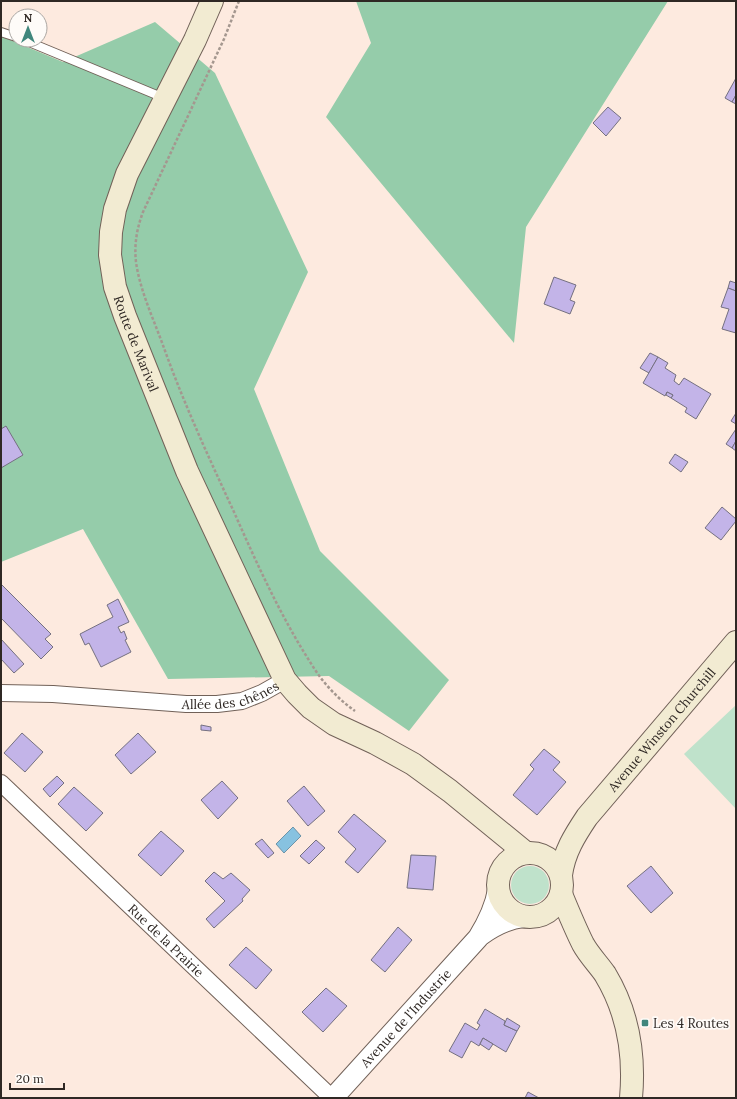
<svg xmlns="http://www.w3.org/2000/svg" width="737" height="1099" viewBox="0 0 737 1099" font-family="Lora,serif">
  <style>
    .green { fill: #bfe2cb }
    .forest { fill: #95ccaa }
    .water { fill: #87c2e0; stroke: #6d94a8 }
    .building { fill: #c3b4e8; stroke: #747080 }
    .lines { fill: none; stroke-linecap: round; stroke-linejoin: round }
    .service-casing { stroke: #716158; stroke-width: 10 }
    .minor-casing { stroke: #716158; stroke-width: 18 }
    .tertiary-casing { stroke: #716158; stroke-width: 22 }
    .secondary-casing { stroke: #716158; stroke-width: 24 }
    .path { stroke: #a4978f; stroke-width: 2.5; stroke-dasharray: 3 2; stroke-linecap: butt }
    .service { stroke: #fff; stroke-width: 8 }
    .minor { stroke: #fff; stroke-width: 16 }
    .tertiary { stroke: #fff; stroke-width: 20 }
    .secondary { stroke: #f2ebd2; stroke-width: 22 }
    .poi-dot { fill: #40867c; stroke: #fefbf8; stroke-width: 1.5 }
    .labels { text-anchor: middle; stroke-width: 3.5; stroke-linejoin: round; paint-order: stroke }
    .street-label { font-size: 13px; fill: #2f2824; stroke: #fefbf8 }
    .poi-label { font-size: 13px; fill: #2f2824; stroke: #fefbf8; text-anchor: start }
  </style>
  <rect width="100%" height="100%" fill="#fdeadf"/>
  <g class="green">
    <path d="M736 705V809L684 754Z"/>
    <circle cx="530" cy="885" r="19"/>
  </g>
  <g class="forest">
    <path d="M356 1H668L526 227 514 343 326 117 371 43Z"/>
    <path d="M155 22 215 73 308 272 254 389 320 551 449 680 409 731 329 676 168 679 83 529 1 562V36L63 62Z"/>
  </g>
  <path class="water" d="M293 827 301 836 284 853 276 844Z"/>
  <g class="building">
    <path d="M736 78V95L732 102 725 98Z"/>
    <path d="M736 95V104L732 102Z"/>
    <path d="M608 107 621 118 606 136 593 123Z"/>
    <path d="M554 277 576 285 570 300 575 302 570 314 544 304Z"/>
    <path d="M730 281 736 283V291L728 288Z"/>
    <path d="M728 288 736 291V333L722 329 729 309 721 307Z"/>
    <path d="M650 353 658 357 649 373 640 368Z"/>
    <path d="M658 357 668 363 665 368 676 375 674 381 679 385 684 378 711 394 696 419 685 412 687 408 671 398 673 395 667 392 665 396 643 383Z"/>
    <path d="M667 392 673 395 671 398 666 395Z"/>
    <path d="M736 413V424L731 421Z"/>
    <path d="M6 426 23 455 1 468V429Z"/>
    <path d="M736 429V441L732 448 726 444Z"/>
    <path d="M736 441V451L732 448Z"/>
    <path d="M675 454 688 462 681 472 669 463Z"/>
    <path d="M722 507 736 519V521L721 540 705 528Z"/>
    <path d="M1 584 51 634 45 639 53 647 41 659 1 618Z"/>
    <path d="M118 599 129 622 118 627 121 633 124 631 127 639 125 640 131 652 101 667 89 643 85 645 80 634 113 617 107 605Z"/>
    <path d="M1 639 24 664 14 673 1 659Z"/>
    <path d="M201 725 211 727V731L201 730Z"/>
    <path d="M22 733 43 752 25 772 4 753Z"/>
    <path d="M138 733 156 752 131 774 115 755Z"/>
    <path d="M544 749 560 762 553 770 566 782 537 815 513 795 534 769 530 765Z"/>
    <path d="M57 776 64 783 50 797 43 789Z"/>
    <path d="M222 781 238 798 218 819 201 800Z"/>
    <path d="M304 786 325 811 308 826 287 801Z"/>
    <path d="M74 787 103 813 86 831 58 804Z"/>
    <path d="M354 814 386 841 358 873 345 862 356 849 338 832Z"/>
    <path d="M161 831 184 851 161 876 138 855Z"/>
    <path d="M262 839 274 853 268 858 255 844Z"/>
    <path d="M316 840 325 848 309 864 300 856Z"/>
    <path d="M411 855 436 856 433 890 407 888Z"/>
    <path d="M651 866 673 893 651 913 627 886Z"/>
    <path d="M214 872 223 879 231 873 250 890 242 899 243 901 214 928 206 919 225 901 205 881Z"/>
    <path d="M398 927 412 940 385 972 371 960Z"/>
    <path d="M246 947 272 970 256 989 229 965Z"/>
    <path d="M326 988 347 1006 323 1032 302 1012Z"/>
    <path d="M485 1009 505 1021 504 1025 517 1031 506 1052 483 1038 479 1046 471 1041 462 1058 449 1051 465 1023 477 1030 480 1025 477 1023Z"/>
    <path d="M507 1018 520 1026 517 1031 504 1025Z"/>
    <path d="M483 1038 493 1044 489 1050 480 1044Z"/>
    <path d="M528 1092 539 1098H525Z"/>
  </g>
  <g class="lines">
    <defs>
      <g id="service">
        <path d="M1 32 16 37"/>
        <path d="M24 40 164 98"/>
      </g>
      <g id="minor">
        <path id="s1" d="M1 693 53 694 186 704H217L242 701 262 693 285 680"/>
        <path id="s2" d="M1 783 332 1098"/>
      </g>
      <g id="tertiary">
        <path d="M481 935C495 925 507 919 523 917"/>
        <path id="s3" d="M333 1098 478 938C488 922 495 908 498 890"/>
      </g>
      <g id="secondary">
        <path id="s4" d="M212 1 195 40 127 174 115 209 111 232 110 255 115 287 125 316 187 471 285 680 297 694 311 708 334 724 375 743 413 764 450 791 526 853"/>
        <circle cx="530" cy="885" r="32"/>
        <path id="s5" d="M561 875C564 852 575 835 587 817L736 642"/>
        <path d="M561 894C568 911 575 928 583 944 589 955 598 964 605 974 628 1012 635 1054 631 1098"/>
      </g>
    </defs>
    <use href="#service" class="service-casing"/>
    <use href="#minor" class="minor-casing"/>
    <use href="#tertiary" class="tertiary-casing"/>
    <use href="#secondary" class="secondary-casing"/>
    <path class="path" d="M239 1 224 39 143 212C137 228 134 244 136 262 140 291 154 320 164 348 184 404 209 458 234 512 257 564 281 617 312 665 323 683 338 699 355 711"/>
    <use href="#service" class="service"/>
    <use href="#minor" class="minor"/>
    <use href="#tertiary" class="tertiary"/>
    <use href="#secondary" class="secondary"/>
  </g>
  <rect class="poi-dot" x="641" y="1019" width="8" height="8" rx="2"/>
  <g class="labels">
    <g class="street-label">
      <text dy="5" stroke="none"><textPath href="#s4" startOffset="369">Route de Marival</textPath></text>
      <text dy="5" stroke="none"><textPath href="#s1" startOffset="231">Allée des chênes</textPath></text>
      <text dy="5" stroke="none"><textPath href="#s5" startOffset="179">Avenue Winston Churchill</textPath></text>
      <text dy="5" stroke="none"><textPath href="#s2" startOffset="228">Rue de la Prairie</textPath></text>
      <text dy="5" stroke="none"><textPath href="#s3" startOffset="108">Avenue de l'Industrie</textPath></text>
    </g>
    <g class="poi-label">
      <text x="653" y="1028">Les 4 Routes</text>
    </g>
  </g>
  <rect width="737" height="1099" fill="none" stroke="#2f2824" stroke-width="4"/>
  <g transform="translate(28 28)"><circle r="19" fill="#fefbf8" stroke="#aba7a3"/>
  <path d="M0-3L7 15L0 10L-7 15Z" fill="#40867c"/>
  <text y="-6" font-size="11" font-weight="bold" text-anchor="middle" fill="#2f2824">N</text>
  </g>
  <path d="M10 1083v6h54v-6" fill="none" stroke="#2f2824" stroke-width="2"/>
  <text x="16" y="1083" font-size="12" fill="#2f2824" stroke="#fefbf8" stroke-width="3" paint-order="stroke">20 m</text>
</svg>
